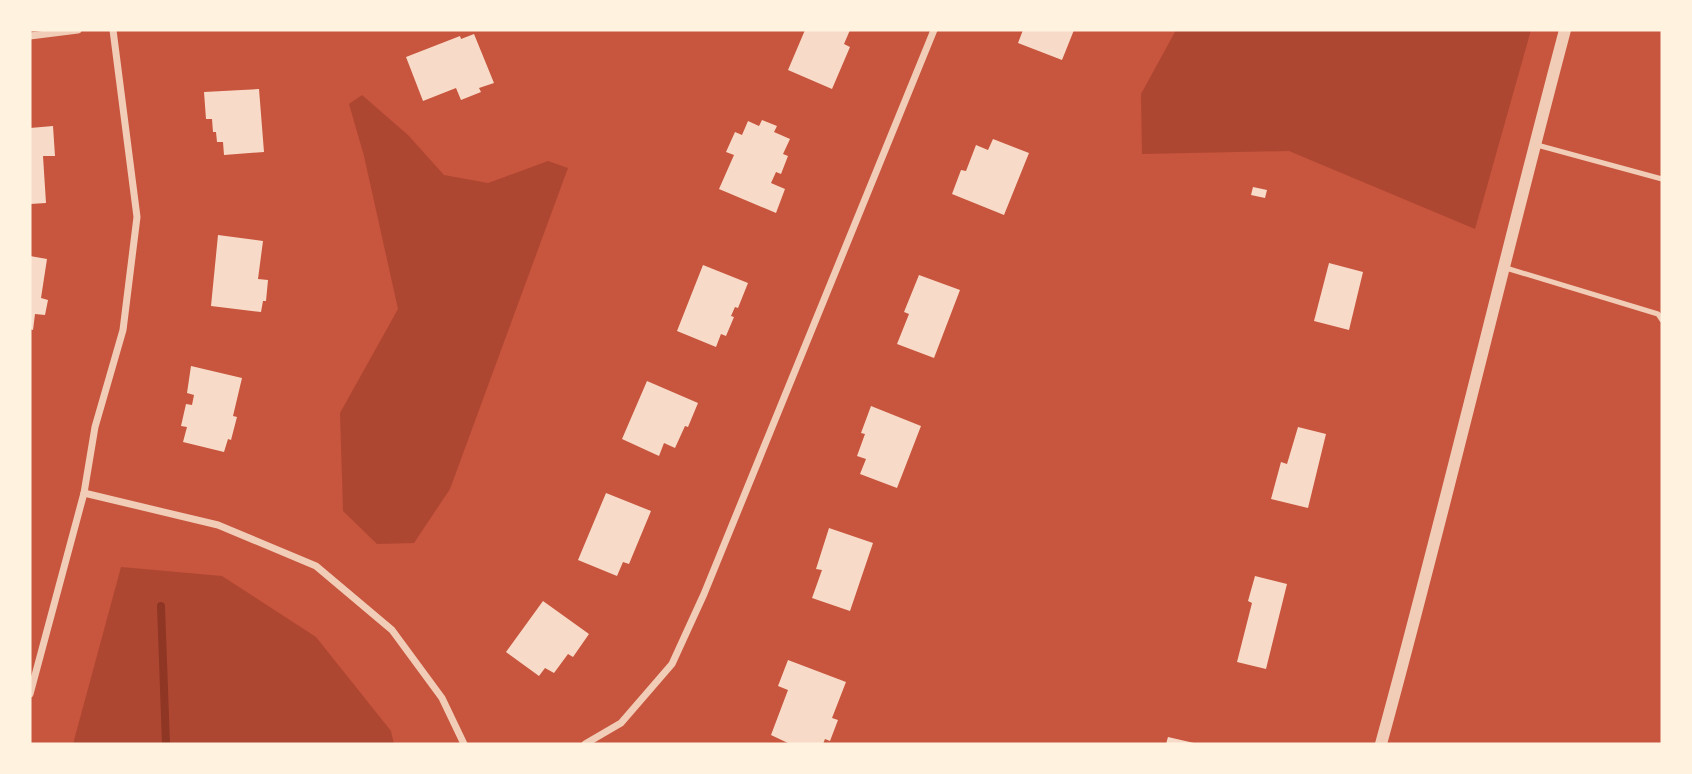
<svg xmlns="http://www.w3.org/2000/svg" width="1692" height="774" viewBox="0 0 1692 774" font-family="Signika,sans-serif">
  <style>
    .green { fill: #ae4732 }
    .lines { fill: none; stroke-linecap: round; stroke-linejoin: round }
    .stream { stroke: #8f3625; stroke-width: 8 }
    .building { fill: #f7dbc8 }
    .service { stroke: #f1ccb7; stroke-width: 5 }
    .minor { stroke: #f1ccb7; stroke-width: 7 }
    .tertiary { stroke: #f1ccb7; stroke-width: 12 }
  </style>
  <rect width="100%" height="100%" fill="#c8553d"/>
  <g class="green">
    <path d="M1176 30H1531L1475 229 1289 151 1142 154 1141 94Z"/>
    <path d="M362 95 408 135 444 175 488 183 548 161 568 168 450 489 414 543 377 544 343 511 340 413 398 309 364 156 349 104Z"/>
    <path d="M121 567 222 576 316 637 391 731 394 744H73Z"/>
  </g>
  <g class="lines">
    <path class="stream" d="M161 606 166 744"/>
  </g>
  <g class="building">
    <path d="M805 30H850L844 44 850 47 832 89 788 70Z"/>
    <path d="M1023 30H1074L1062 60 1018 43Z"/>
    <path d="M474 34 494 83 479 88 481 92 461 100 456 88 423 101 406 57 460 36 461 39Z"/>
    <path d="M259 89 264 152 224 155 223 142H217L216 132H213L212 119H206L204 92Z"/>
    <path d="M762 120 777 126 774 132 790 139 783 154 788 156 781 174 776 172 771 183 785 189 776 213 719 189 734 155 726 152 735 132 742 135 748 121 759 126Z"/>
    <path d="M53 126 55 156H43L46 203 30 204V128Z"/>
    <path d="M993 139 1029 153 1004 215 952 194 961 170 966 171 976 145 988 150Z"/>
    <path d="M1253 187 1267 190 1265 198 1251 195Z"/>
    <path d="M218 235 263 241 258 279 268 280 266 301H263L261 312 211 306Z"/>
    <path d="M30 256 47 259 41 298 48 300 45 315 35 314 33 330 30 329Z"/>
    <path d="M1329 263 1363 272 1349 330 1314 321Z"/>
    <path d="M703 265 748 283 738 308 735 307 731 316 734 317 726 336 721 334 716 347 677 331Z"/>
    <path d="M919 275 960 290 934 358 897 344 909 314 904 312Z"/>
    <path d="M191 366 242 378 233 416 237 417 231 440 228 439 224 452 183 442 187 427 181 426 186 404 192 405 194 395 187 393Z"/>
    <path d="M647 381 698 403 688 427 685 426 675 448 664 443 659 456 622 439Z"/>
    <path d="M871 406 921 426 897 488 860 474 866 459 857 456 865 434 861 433Z"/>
    <path d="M1298 427 1326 434 1308 508 1271 499 1281 462 1287 464Z"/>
    <path d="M606 493 651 511 629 564 623 562 617 576 578 560Z"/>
    <path d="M829 528 873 543 850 611 812 598 822 570 816 569Z"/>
    <path d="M1255 576 1287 584 1266 669 1237 662 1252 603 1248 601Z"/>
    <path d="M543 601 589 634 573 657 568 654 554 673 545 668 539 676 506 652Z"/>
    <path d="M788 660 846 682 832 718 838 720 830 741 825 739 823 744H790L771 735 788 690 778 686Z"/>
    <path d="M1168 737 1194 743V744H1166Z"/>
  </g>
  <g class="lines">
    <g class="service">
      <path d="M1537 145 1662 179"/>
      <path d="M1506 268 1658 314 1662 320"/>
    </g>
    <g class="minor">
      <path d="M30 36 78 30"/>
      <path d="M84 493 218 525 316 566 392 630 442 698 464 744"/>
      <path d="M30 694 84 493 95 427 123 330 137 217 113 30"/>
      <path d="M585 744 621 723 672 664 704 594 934 30"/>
    </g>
    <path class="tertiary" d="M1381 744C1446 507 1502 267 1565 30"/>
  </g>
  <rect width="1692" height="774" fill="none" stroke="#fff3e0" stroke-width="63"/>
</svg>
